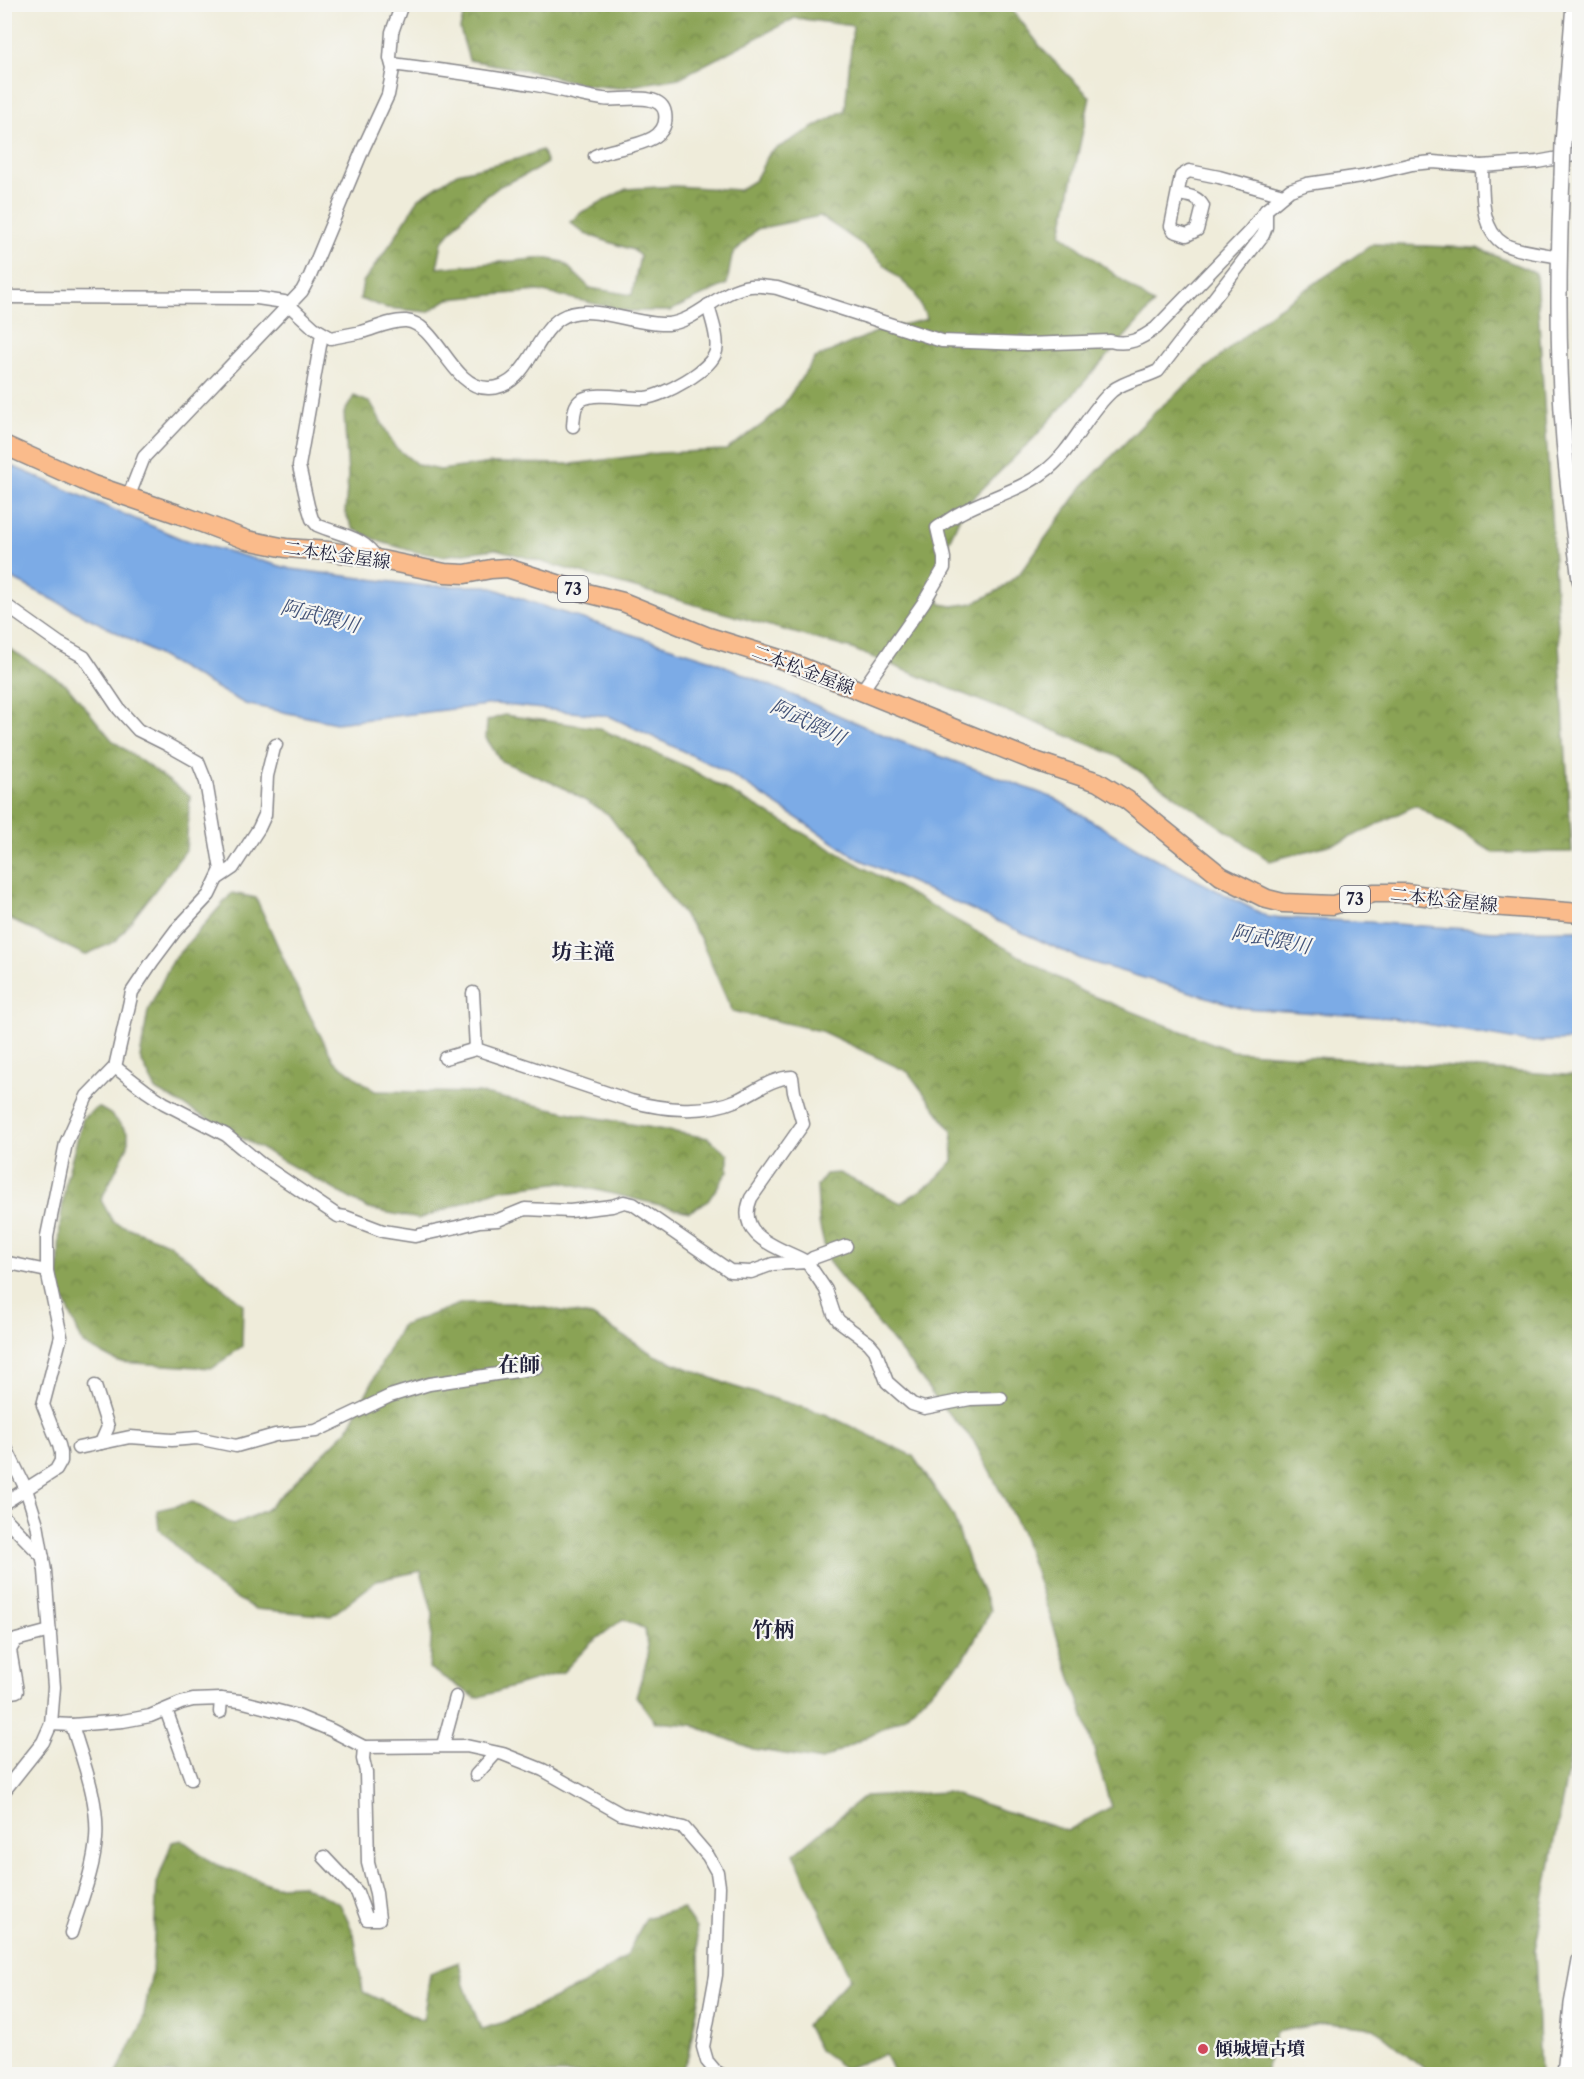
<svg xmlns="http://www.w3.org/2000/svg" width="1584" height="2079" viewBox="0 0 1584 2079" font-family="'Libre Caslon Text','Noto Serif JP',serif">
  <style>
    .forest { fill: url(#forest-crowns); stroke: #566248; stroke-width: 1.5 }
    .water { fill: #7cabe6; stroke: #4f6690; stroke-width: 1.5 }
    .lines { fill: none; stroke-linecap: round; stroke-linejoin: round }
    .minor-casing { stroke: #88878a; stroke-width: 15 }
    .tertiary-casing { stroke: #88878a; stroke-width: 18 }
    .primary-casing { stroke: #88878a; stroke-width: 21 }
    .minor { stroke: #fff; stroke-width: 12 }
    .tertiary { stroke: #fff; stroke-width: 15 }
    .primary { stroke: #fabb8b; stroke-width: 18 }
    .tertiary-bridge-casing { stroke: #88878a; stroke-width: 18; stroke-linecap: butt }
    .tertiary-bridge { stroke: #fff; stroke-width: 15 }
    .poi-dot { fill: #d1495b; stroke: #f6f6f2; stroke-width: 2 }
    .labels { text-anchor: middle; stroke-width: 4.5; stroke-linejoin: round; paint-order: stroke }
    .shield { fill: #f6f6f2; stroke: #626272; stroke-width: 1.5 }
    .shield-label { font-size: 16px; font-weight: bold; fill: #22223b }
    .street-label { font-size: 18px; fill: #22223b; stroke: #f6f6f2 }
    .poi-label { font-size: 18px; font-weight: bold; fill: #22223b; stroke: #f6f6f2; text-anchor: start }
    .water-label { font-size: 20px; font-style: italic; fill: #425277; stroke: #f6f6f2 }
    .quarter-label { font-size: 21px; font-weight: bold; fill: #22223b; stroke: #f6f6f2 }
  </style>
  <defs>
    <pattern id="forest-crowns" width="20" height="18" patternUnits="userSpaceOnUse" patternTransform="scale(1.5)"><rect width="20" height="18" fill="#8aa354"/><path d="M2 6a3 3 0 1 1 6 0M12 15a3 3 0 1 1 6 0" fill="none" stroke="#708447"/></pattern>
  </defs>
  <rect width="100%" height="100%" fill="#f6f6f2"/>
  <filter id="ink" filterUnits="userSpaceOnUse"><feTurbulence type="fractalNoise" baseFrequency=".0167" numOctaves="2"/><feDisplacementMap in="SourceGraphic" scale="12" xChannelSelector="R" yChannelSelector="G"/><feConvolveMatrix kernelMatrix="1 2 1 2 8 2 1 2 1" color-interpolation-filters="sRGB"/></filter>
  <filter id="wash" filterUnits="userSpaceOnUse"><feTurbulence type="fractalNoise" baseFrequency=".008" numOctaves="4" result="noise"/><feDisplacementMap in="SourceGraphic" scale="24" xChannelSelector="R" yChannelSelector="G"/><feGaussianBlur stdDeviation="1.35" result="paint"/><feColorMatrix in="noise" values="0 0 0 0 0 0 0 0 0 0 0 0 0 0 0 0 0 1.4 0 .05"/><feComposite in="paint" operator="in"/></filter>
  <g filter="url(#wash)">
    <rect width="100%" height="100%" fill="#efecda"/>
    <g class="forest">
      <path d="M466 5H1009L1043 50 1090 97 1061 234 1154 304 1033 439 965 506 938 565 936 590 941 604 952 606 974 603 999 590 1020 573 1083 486 1155 412 1271 313 1373 244 1477 248 1536 273 1572 852 1494 853 1416 805 1343 841 1270 861 1120 758 1103 750 852 649 496 549 442 556 415 552 381 542 353 529 345 512 348 476 344 413 354 396 371 403 395 447 418 465 440 470 492 463 572 464 659 453 726 450 763 424 782 407 815 358 881 330 927 319 914 292 863 245 820 216 757 229 732 255 727 284 670 311H626L539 291 448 299 428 312 387 308 360 299 363 282 392 242 419 198 457 173 517 159 542 150 547 163 534 171 500 186 468 211 442 242 437 268 544 258 563 262 590 288 632 295 640 256 633 250 585 234 570 222 582 212 626 189 675 186 739 190 755 180 770 152 845 110 853 26 795 18 679 78 619 88 586 85 535 72 469 60 460 29Z"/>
      <path d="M5 646 66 684 112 740 190 796 186 850 116 941 85 955 5 917Z"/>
      <path d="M504 715 598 728 685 766 1083 992 1232 1051 1579 1076 1580 1702 1535 1951 1540 2074H1431L1374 2028 1326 2023 1276 2032 1265 2074H894L885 2054 845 2069 819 2050 806 2025 850 1978 794 1854 865 1796 947 1792 1067 1831 1111 1807 1082 1710 1021 1531 973 1440 938 1402 916 1371 828 1261 819 1223 817 1186 826 1174 839 1173 901 1203 932 1183 953 1161 952 1131 908 1072 821 1031 732 1011 699 936 608 814 562 787 501 761 486 738 487 721Z"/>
      <path d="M232 893 256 898 306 1008 334 1061 375 1091 479 1093 581 1115 708 1138 728 1154V1171L708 1201 689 1212 563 1182 498 1190 419 1219 369 1209 156 1090 140 1058 148 1011 172 961Z"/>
      <path d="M98 1107 112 1115 128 1133V1146L101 1200 113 1222 168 1243 243 1304 242 1346 213 1368 118 1362 83 1344 58 1285 60 1224 66 1180 83 1118Z"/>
      <path d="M462 1303H516L592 1316 654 1355 732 1386 825 1414 913 1456 953 1515 970 1566 991 1610 964 1659 903 1718 822 1760 753 1749 692 1725 655 1722 636 1696 648 1656 645 1629 623 1619 590 1644 563 1672 476 1698 429 1668 433 1614 421 1571 378 1580 331 1616 255 1609 217 1587 159 1529 157 1510 193 1502 233 1525 266 1510 348 1429 401 1326Z"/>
      <path d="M182 1840 213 1863 275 1886 302 1885 340 1904 354 1934 363 1992 423 2020 430 1973 459 1962 464 1985 481 2029 505 2022 588 1982 625 1958 646 1918 682 1908 696 1928 699 1954 700 1995 688 2056 680 2074H116L142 2024 152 1972 157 1883 172 1842Z"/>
    </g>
    <path class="water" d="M5 463 182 539 291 569 424 586H487L545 607 709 659 891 738 1054 798 1143 852 1268 917 1368 922 1494 931 1579 930V1040L1528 1042 1392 1018 1243 1008 1081 959 859 859 727 772 609 716 495 704 336 723 245 704 122 635 5 575Z"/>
  </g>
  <g filter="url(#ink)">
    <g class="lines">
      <defs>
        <g id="minor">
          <path d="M392 64C440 70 488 76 536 85 559 89 580 96 603 99 619 102 661 90 665 113 671 148 615 145 595 156"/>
          <path d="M1482 166C1483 190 1479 229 1504 244 1515 251 1546 254 1559 257"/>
          <path d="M1178 194C1189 196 1197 196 1203 206L1197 230 1187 235 1174 231 1171 226 1181 176 1189 171 1219 177 1283 195"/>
          <path d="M4 297 257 298 284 302 290 306 314 328 331 338C341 336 352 334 362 332 376 328 392 320 406 321 438 324 451 388 488 388 527 389 534 334 561 318 589 301 634 326 668 324 698 321 719 290 750 286 759 285 768 287 777 288L942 341 1026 344 1110 341C1128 346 1141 339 1156 328L1249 232 1266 210 1290 190 1307 184 1362 176 1412 164 1433 162 1482 166 1537 162 1580 154"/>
          <path d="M322 334 299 466 308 506 312 519 317 525C339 535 364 536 377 559"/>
          <path d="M573 426C574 418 573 405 581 400 594 391 628 399 645 398 663 396 712 370 716 351 719 337 711 319 708 305"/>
          <path d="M128 498 144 457 302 291 310 276 363 149 388 95 393 69 390 58 392 32 402 4"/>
          <path d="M4 604 59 643 84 657 119 709 138 730 166 744 198 762 206 782 221 870 209 895 176 930 152 962 132 992 115 1067 87 1096 66 1143 47 1236V1271L61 1336 43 1405 59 1445 61 1453V1461L56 1470 4 1503"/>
          <path d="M861 692 924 602 944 568V558L937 528C945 523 952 517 960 513 987 498 1019 491 1044 472 1073 451 1086 414 1112 391 1124 381 1144 378 1158 371L1263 235 1266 227V210"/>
          <path d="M218 878 233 868 259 828 265 815 267 776 274 748 276 745"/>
          <path d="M473 993 476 1049"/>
          <path d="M445 1058 476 1049 631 1101C663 1110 705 1114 737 1100 755 1092 771 1078 792 1077L794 1092 803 1124 751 1198C734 1238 782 1248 807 1262L813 1258 846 1246"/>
          <path d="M115 1067 146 1091 164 1103 226 1135 261 1164 338 1216 346 1217 383 1231 415 1236 457 1227 479 1221 498 1220 525 1209 570 1211 612 1206 624 1202 633 1204 730 1271 751 1272 773 1264 807 1262 826 1290 834 1314 839 1321 869 1343 875 1350 887 1382 912 1404 924 1408 970 1399 1001 1398"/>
          <path d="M4 1262 47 1271"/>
          <path d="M95 1386 108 1427 101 1443"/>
          <path d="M4 1444 26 1489 37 1524 45 1571 54 1687 51 1724 43 1742 4 1791"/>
          <path d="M78 1448 130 1437 172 1440 197 1438 236 1446 275 1435 316 1431 390 1396 429 1384 537 1368"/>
          <path d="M4 1517 43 1557"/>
          <path d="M4 1682 11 1692 17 1691 10 1650 16 1640 50 1631"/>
          <path d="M166 1710 191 1779"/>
          <path d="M220 1712 221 1699"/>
          <path d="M51 1724 72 1725 123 1721 150 1716 181 1703 193 1700 221 1699 240 1701 297 1716 331 1730 364 1747 466 1746 503 1754 543 1770 621 1814 684 1828 708 1856 717 1872 719 1886 716 1975 703 2047 707 2061 717 2073 721 2074"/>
          <path d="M443 1745 456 1697"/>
          <path d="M476 1775 496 1753"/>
          <path d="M324 1857 357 1892 367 1919H379L376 1893 368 1863 366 1772 363 1759 364 1747"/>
          <path d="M71 1933C80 1903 94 1870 96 1839 99 1800 83 1762 72 1725"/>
          <path d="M800 2074H813"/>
        </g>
        <g id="tertiary">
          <path d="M1563 143 1574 4"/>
          <path d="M1562 176C1558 264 1557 352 1564 440 1568 487 1574 533 1580 580"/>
          <path d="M1565 2074 1572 2004 1580 1960"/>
        </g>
        <path id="primary" d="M4 445 93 485 181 515 247 540 286 548 328 551 377 559 445 573 465 574 491 569 507 568 583 592 623 602 706 636 789 662 1032 760 1098 782 1127 800 1221 876 1267 899 1283 903 1333 905 1373 893H1406L1491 906 1580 913"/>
      </defs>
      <use href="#minor" class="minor-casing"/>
      <use href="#tertiary" class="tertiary-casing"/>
      <use href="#primary" class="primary-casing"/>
      <use href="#minor" class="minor"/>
      <use href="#tertiary" class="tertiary"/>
      <use href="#primary" class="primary"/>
      <defs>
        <path id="tertiary-bridge" d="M1562 176 1563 143"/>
      </defs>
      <use href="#tertiary-bridge" class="tertiary-bridge-casing"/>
      <use href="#tertiary-bridge" class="tertiary-bridge"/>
    </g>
  </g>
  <circle class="poi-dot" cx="1203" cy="2049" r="6"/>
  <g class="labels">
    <g class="shield">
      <rect x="558" y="576" width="30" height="26" rx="4.5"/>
      <rect x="1340" y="886" width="30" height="26" rx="4.5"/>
    </g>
    <g class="shield-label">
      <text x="573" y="595">73</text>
      <text x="1355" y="905">73</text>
    </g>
    <g class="street-label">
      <text transform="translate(337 555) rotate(8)" y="6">二本松金屋線</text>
      <text transform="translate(803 670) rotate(21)" y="6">二本松金屋線</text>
      <text transform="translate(1444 900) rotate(6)" y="6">二本松金屋線</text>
    </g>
    <g class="poi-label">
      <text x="1215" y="2055">傾城壇古墳</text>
    </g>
    <g class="water-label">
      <text transform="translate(320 616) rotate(14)" y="7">阿武隈川</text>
      <text transform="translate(808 722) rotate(26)" y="7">阿武隈川</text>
      <text transform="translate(1271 939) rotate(11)" y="7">阿武隈川</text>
    </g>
    <g class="quarter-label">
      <text x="583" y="959">坊主滝</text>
      <text x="519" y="1372">在師</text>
      <text x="773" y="1637">竹柄</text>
    </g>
  </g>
  <rect width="1584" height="2079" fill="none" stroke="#f6f6f2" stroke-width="24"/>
</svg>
